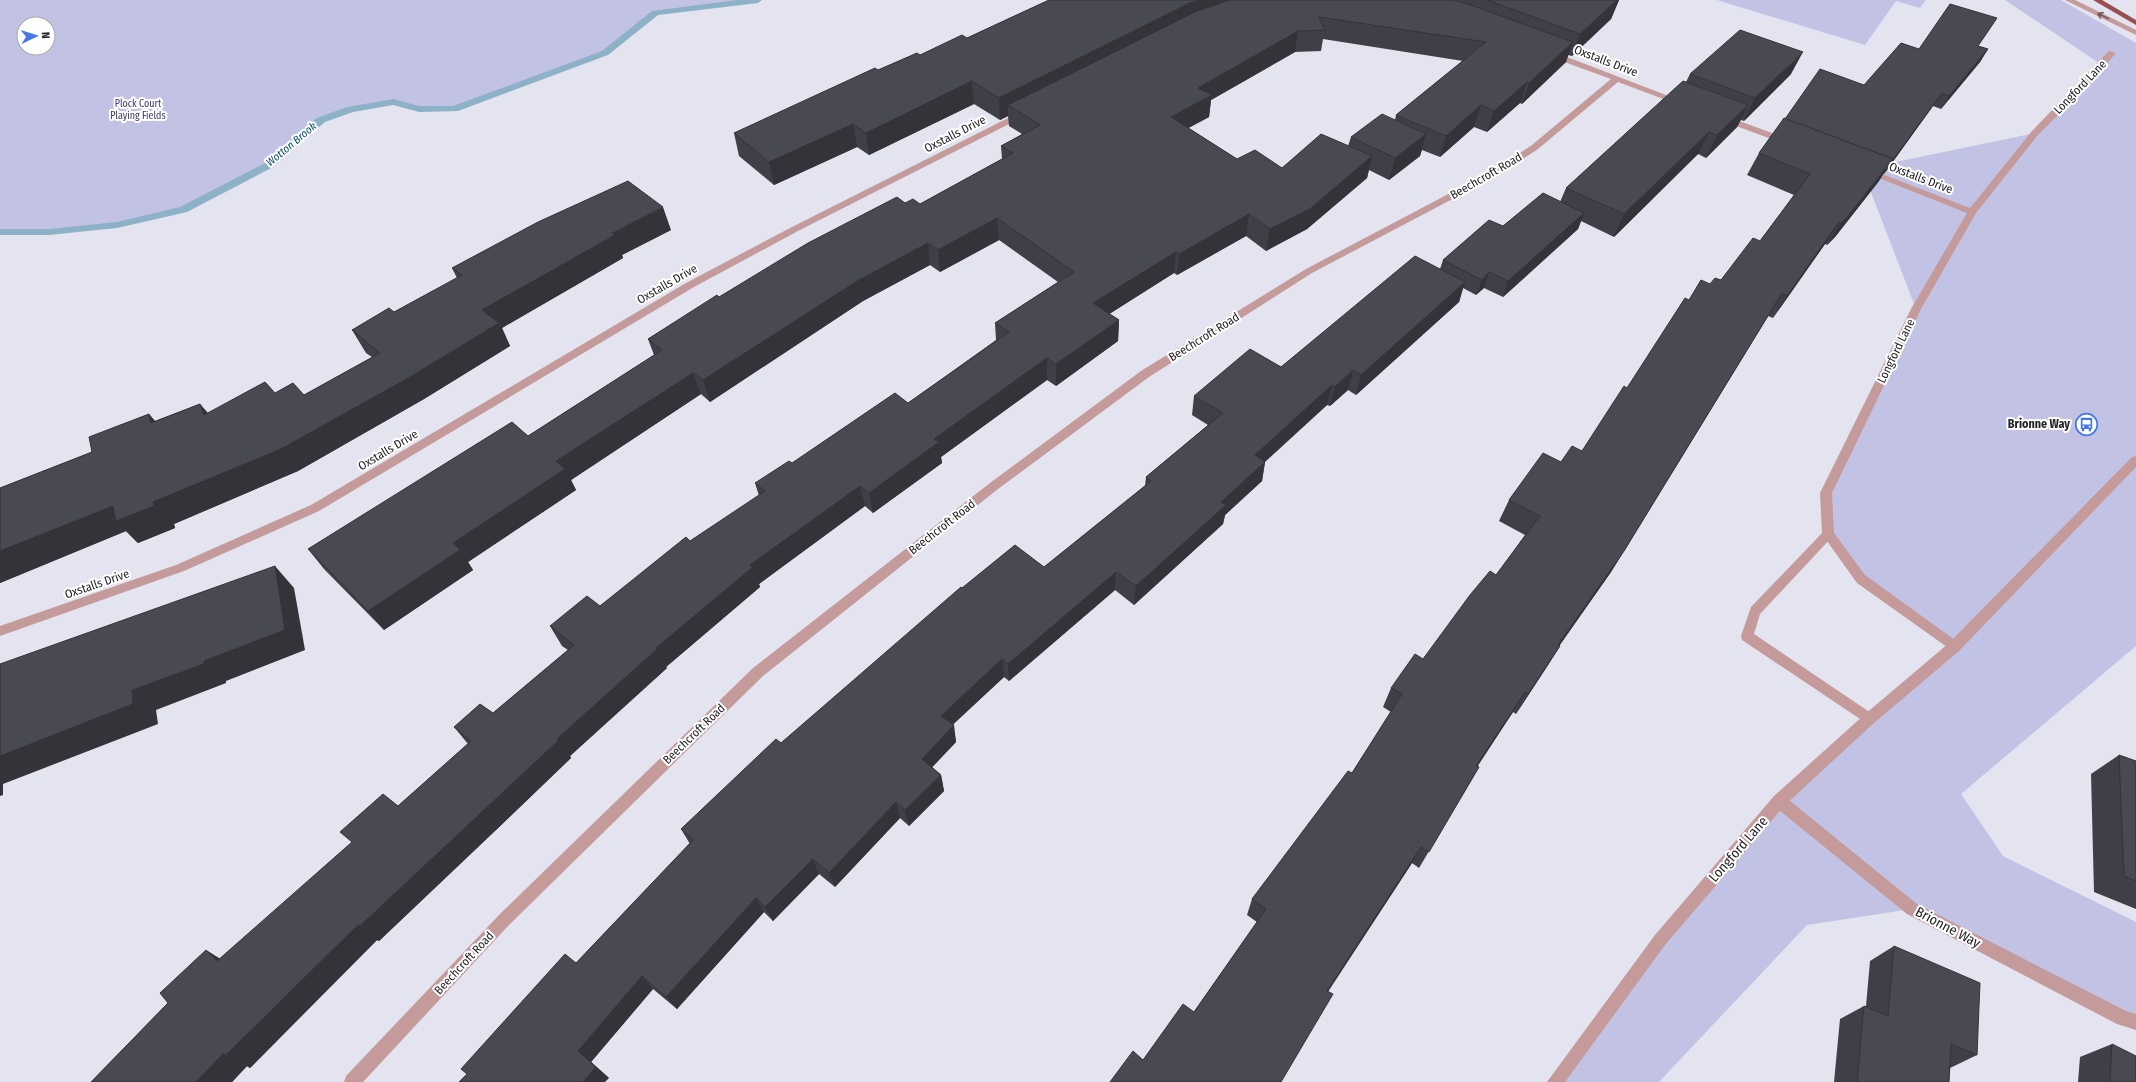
<svg xmlns="http://www.w3.org/2000/svg" width="2136" height="1082" viewBox="0 0 2136 1082" font-family="'Fira Sans Condensed',sans-serif">
  <style>
    .green { fill: #c2c3e4; fill-rule: evenodd }
    .lines { fill: none; stroke-linecap: round; stroke-linejoin: round }
    .stream { fill: #8db1c7; fill-rule: evenodd }
    .service { fill: #c49a9b; fill-rule: evenodd }
    .minor { fill: #c49a9b; fill-rule: evenodd }
    .tertiary { fill: #c49a9b; fill-rule: evenodd }
    .trunk { fill: #9b4e52; fill-rule: evenodd }
    .wall { fill: #3f3f47; fill-rule: evenodd }
    .shaded-wall { fill: #333339 }
    .building { fill: #494952; stroke: #333339 }
    .oneway { stroke: #6c595c }
    .labels { text-anchor: middle; stroke-width: 4; stroke-linejoin: round; paint-order: stroke }
    .far-park-label { font-size: 10px; fill: #3b3868; stroke: #fff }
    .far-water-label { font-size: 11px; font-style: italic; fill: #084c6b; stroke: #fff }
    .street-label { font-size: 12px; fill: #242428; stroke: #fff }
    .poi-label { font-size: 12px; font-weight: bold; fill: #242428; stroke: #fff; text-anchor: end }
    .near-street-label { font-size: 14px; fill: #242428; stroke: #fff }
  </style>
  <rect width="100%" height="100%" fill="#e3e4ef"/>
  <g class="green">
    <path d="M0 0H758L655 13 605 53 454 109H419L393 102 351 109 321 120 269 165 183 210 117 225 49 232H0ZM24 24H48V48H24Z"/>
    <path d="M1717 0H1926L1920 8 1896 1 1865 45Z"/>
    <path d="M2005 0H2061L2136 43V646L1961 794 2003 856 2136 922V1022L1912 909 1807 925 1659 1082H1555L1779 801 1954 647 1861 579 1828 534 1826 493 1916 309 1862 169 2035 133 2102 65Z"/>
  </g>
  <g class="lines">
    <path class="stream" d="M737 0H762L758 3 658 15 608 55 458 111 419 112 393 105 353 112 325 122 273 167 187 212 117 228 49 235H0V229H49L117 222 180 207 265 163 317 118 347 107 393 99 419 106H453L602 51 652 11Z"/>
    <g class="service">
      <path d="M2065 0H2075L2136 30V35Z"/>
      <path d="M1828 529 1832 531 1834 534 1832 537 1760 614 1754 634 1874 715 1876 719 1874 723 1869 725 1742 640 1741 636 1751 607 1824 531Z"/>
    </g>
    <g class="minor">
      <path d="M2109 51 2116 53 2087 86 2038 135 1976 213 1921 309 1832 493 1834 533 1865 575 1959 643 1960 647 1959 651 1954 652 1857 583 1822 534 1820 493 1911 309 1967 213 1861 171 1866 168 1869 169 1970 208 2032 131Z"/>
      <path d="M1548 52H1554L1684 102 1677 104 1618 82 1538 149 1500 174 1312 273 1149 377 998 489 763 676 509 925 363 1082H344L346 1076 499 915 753 668 990 483 1141 371 1306 269 1494 170 1532 145 1611 79 1548 56Z"/>
      <path d="M1022 111 1025 112V116L798 231 694 287 319 511 184 571 0 636V626L176 565 311 505 686 283 792 227Z"/>
      <path d="M1723 115 1788 139 1789 141 1788 143H1782L1720 120 1719 118Z"/>
      <path d="M1779 794 1784 796 1917 904 2126 1011 2136 1014V1030L2117 1024 1907 914 1774 806 1772 801 1774 796Z"/>
    </g>
    <path class="tertiary" d="M2136 456V467L1959 651 1874 723 1784 806 1665 945 1565 1082H1547L1655 935 1774 796 1864 715 1949 643 2132 457Z"/>
    <path class="trunk" d="M2093 0H2102L2136 20V25Z"/>
  </g>
  <g class="wall">
    <path d="M1049 0H1619L1611 19 1572 56 1568 55 1566 62 1522 104 1520 103 1487 132 1474 127 1440 157 1422 150 1420 156 1389 180 1369 170 1367 178 1307 229 1266 251 1246 236 1177 275 1174 273 1109 314 1119 320 1118 341 1056 386 1047 380 941 457 942 463 873 513 865 506 759 584 760 587 666 667 667 668 570 756 571 758 497 829 379 941 377 940 250 1068 247 1066 232 1082H91L168 1003 206 950 220 959 398 806 468 744 454 727 493 713 568 650 562 646 550 626 600 606 690 541 759 496 755 483 792 463 908 403 996 340 995 323 1058 282 999 240 940 272 930 265 863 301 710 402 701 394 571 480 576 490 468 562 473 570 384 630 324 569 308 549 528 436 654 355 648 339 719 297 905 203 920 204 1002 159 1001 146 1022 134 1009 126 1008 116 1000 120 974 104 869 155 857 147 774 185 739 156 734 133 878 70 967 38ZM1323 39 1463 61 1396 115 1395 120 1351 137 1348 146 1282 168 1237 159 1188 128 1209 117 1211 100 1295 52 1321 51Z"/>
    <path d="M1979 46 1988 49 1980 62 1941 109 1933 106 1884 174H1883L1879 181 1835 237 1827 245 1825 244 1773 318 1768 316 1611 572 1560 645 1548 665 1516 714 1513 712 1477 766 1479 767 1419 868 1412 863 1328 991 1143 1060 1194 1012 1257 922 1247 915 1252 899 1352 773 1391 712 1383 707 1391 688 1423 659 1496 575 1525 535 1499 521 1509 500 1561 462 1582 451 1689 300 1710 284 1721 280 1760 241 1794 195 1747 175 1759 153 1785 119 1864 85 1919 49Z"/>
    <path d="M1690 74H1791L1744 121 1741 120 1737 127 1706 158 1698 154 1614 237 1581 221 1578 229 1503 297 1484 288 1476 295 1463 288 1459 302 1356 395 1348 390 1330 406 1327 405 1265 462 1262 481 1225 515 1223 524 1134 605 1115 590 1009 681 1004 677 953 724 956 742 932 767 941 775 944 791 909 826 900 818 835 887 819 874 773 921 764 912 677 1009 653 989 591 1062 609 1078 459 1082 576 963 690 844 681 829 781 743 962 588 1044 567 1145 486 1146 477 1208 425 1192 415 1194 396 1281 367 1440 269 1443 260 1503 226 1560 202 1566 188 1686 82Z"/>
    <path d="M671 230 622 255 623 258 502 328 510 346 424 399 298 471 174 524 175 528 138 543 126 531 0 583V488L92 452 149 414 155 421 200 404 208 413 275 393 304 395 372 357 366 353 352 330 394 312 457 278 452 268Z"/>
    <path d="M2119 755 2136 761V909L2094 892 2091 774Z"/>
    <path d="M1894 946 1977 1055 1950 1068 1949 1082H1834L1840 1019 1864 1006H1866L1870 961Z"/>
    <path d="M2112 1044 2136 1082H2078L2080 1057Z"/>
  </g>
  <g class="shaded-wall">
    <path d="M1199 0H1258L1008 105V116L1000 120 999 98 1190 3Z"/>
    <path d="M1617 0H1619L1611 19 1572 56 1580 34Z"/>
    <path d="M1298 31 1295 52 1211 100 1209 117 1170 138 1171 117 1198 88Z"/>
    <path d="M1573 42 1566 62 1522 104 1529 83Z"/>
    <path d="M1988 49 1980 62 1941 109 1949 96Z"/>
    <path d="M1803 52 1791 74 1744 121 1755 98Z"/>
    <path d="M972 81 974 104 869 155 866 133Z"/>
    <path d="M1527 82 1520 103 1487 132 1494 111Z"/>
    <path d="M1942 93 1933 106 1884 174 1892 161Z"/>
    <path d="M1481 105 1474 127 1440 157 1446 136Z"/>
    <path d="M1748 105 1737 127 1706 158 1717 135Z"/>
    <path d="M853 124 857 147 774 185 769 162Z"/>
    <path d="M1709 132 1698 154 1614 237 1624 214Z"/>
    <path d="M1426 134 1420 156 1389 180 1395 158Z"/>
    <path d="M1372 156 1367 178 1307 229 1266 251 1270 229Z"/>
    <path d="M1893 159 1879 181 1835 237 1827 245 1841 223Z"/>
    <path d="M663 207 671 230 622 255 623 258 502 328 510 346 424 399 298 471 174 524 175 528 138 543 126 531 0 583V551L113 506 153 502 482 310 612 233Z"/>
    <path d="M1584 213 1578 229 1503 297 1508 281Z"/>
    <path d="M1249 214 1246 236 1177 275 1179 254Z"/>
    <path d="M997 218 999 240 940 272 938 250Z"/>
    <path d="M1839 222 1825 244 1773 318 1787 296Z"/>
    <path d="M928 243 930 265 863 301 710 402 703 380 859 280Z"/>
    <path d="M1176 252 1174 273 1092 325 1093 303Z"/>
    <path d="M1489 272 1484 288 1476 295 1482 280Z"/>
    <path d="M1465 282 1459 302 1356 395 1361 375Z"/>
    <path d="M1782 293 1611 572 1546 664 1558 645Z"/>
    <path d="M1119 320 1118 341 1056 386V364Z"/>
    <path d="M1047 358V380L941 457 942 463 873 513 869 493 934 439Z"/>
    <path d="M1353 370 1348 390 1330 406 1335 387Z"/>
    <path d="M693 373 701 394 571 480 576 490 468 562 473 570 384 630 368 611 556 461Z"/>
    <path d="M1332 385 1327 405 1251 474 1255 455Z"/>
    <path d="M200 404 218 426 204 415Z"/>
    <path d="M149 414 168 437 151 423Z"/>
    <path d="M1265 462 1262 481 1225 515 1223 524 1134 605 1136 586 1221 502Z"/>
    <path d="M860 486 865 506 759 584 760 587 666 667 667 668 570 756 571 758 497 829 379 941 377 940 250 1068 247 1066 232 1082H196L224 1053 358 925 557 739 656 648 750 565Z"/>
    <path d="M275 566 294 588 305 650 226 681V683L156 710 158 724 3 784V795L0 796V756L132 690 204 661Z"/>
    <path d="M1116 572 1115 590 1009 681 1008 664Z"/>
    <path d="M1560 646 1548 665 1516 714 1528 694Z"/>
    <path d="M1002 659 1004 677 944 733 941 716Z"/>
    <path d="M1525 692 1513 712 1466 784 1476 766Z"/>
    <path d="M954 725 956 742 925 775 922 759Z"/>
    <path d="M941 775 944 791 909 826 905 810Z"/>
    <path d="M896 802 900 818 835 887 829 873Z"/>
    <path d="M1421 847 1412 863 1320 1004 1327 991Z"/>
    <path d="M813 859 819 874 773 921 765 907Z"/>
    <path d="M756 898 764 912 677 1009 666 997Z"/>
    <path d="M206 950 230 965 217 961Z"/>
    <path d="M642 976 653 989 591 1062 609 1078 605 1082H583L578 1051Z"/>
  </g>
  <g class="building">
    <path d="M1049 0H1199L1190 3 999 98 972 81 866 133 853 124 769 162 734 133 875 68 878 70 917 53 920 55 962 35 967 38Z"/>
    <path d="M1230 0H1453L1468 4 1573 42 1529 83 1527 82 1494 111 1481 105 1446 136 1396 115 1486 42 1319 17 1325 30 1298 31 1198 88 1212 95 1171 117 1237 159 1255 150 1282 168 1321 134 1372 156 1311 208 1300 214 1270 229 1249 214 1179 254 1176 252 1093 303 1119 320 1056 364 1047 358 934 439 939 442 869 493 860 486 750 565 753 567 656 648 657 649 557 739 559 740 360 926 358 925 225 1056 224 1053 196 1082H91L168 1003 160 993 206 950 217 961 352 842 340 832 383 794 398 806 471 741 454 727 480 704 493 713 574 645 550 626 587 596 600 606 686 537 690 541 765 491 755 483 789 461 792 463 895 393 908 403 1009 332 995 323 1074 272 997 218 938 250 928 243 859 280 703 380 693 373 556 461 565 469 453 543 460 550 368 611 308 549 512 422 528 436 662 350 648 339 717 295 719 297 808 243 897 197 905 203 913 199 920 204 1013 153 1001 146 1040 125 1008 105 1197 11Z"/>
    <path d="M1487 0H1617L1580 34Z"/>
    <path d="M1950 4 1997 18 1978 46 1988 49 1949 96 1942 93 1892 161 1891 160 1893 159 1785 119 1820 69 1864 85 1901 43 1919 49Z"/>
    <path d="M1740 30 1803 52 1755 98 1690 74Z"/>
    <path d="M1683 81 1748 105 1717 135 1709 132 1624 214 1566 188Z"/>
    <path d="M1382 114 1426 134 1395 158 1351 137Z"/>
    <path d="M1784 118 1893 159 1849 215 1841 223 1839 222 1787 296 1782 293 1624 551 1558 645 1560 646 1528 694 1525 692 1476 766 1479 767 1429 852 1421 847 1327 991 1333 994 1281 1082H1110L1133 1051 1143 1060 1183 1004 1194 1012 1266 909 1252 899 1348 771 1352 773 1402 694 1391 688 1415 654 1423 659 1470 595 1490 571 1496 575 1540 516 1509 500 1543 453 1561 462 1572 446 1582 451 1624 386 1627 388 1685 298 1689 300 1701 280 1710 284 1715 278 1721 280 1753 238 1760 241 1810 174 1759 153Z"/>
    <path d="M628 181 663 207 612 233 615 235 482 310 499 323 410 377 281 449 153 502 154 506 116 521 113 506 0 551V488L92 452 89 437 149 414 151 423 200 404 204 415 265 382 275 393 293 383 304 395 380 353 352 330 389 308 394 312 462 275 452 268 538 222Z"/>
    <path d="M1543 193 1584 213 1508 281 1489 272 1482 280 1443 260 1489 220 1503 226Z"/>
    <path d="M1415 256 1465 282 1361 375 1353 370 1335 387 1332 385 1255 455 1265 462 1221 502 1226 505 1136 586 1116 572 1008 664 1002 659 941 716 954 725 922 759 941 775 905 810 896 802 829 873 813 859 765 907 756 898 666 997 642 976 578 1051 596 1067 583 1082H459L467 1074 461 1069 565 954 576 963 693 840 681 829 776 739 781 743 961 587 962 588 1015 545 1044 567 1151 481 1146 477 1223 413 1194 396 1250 349 1281 367Z"/>
    <path d="M275 566 285 630 204 661V664L132 690 133 704 0 756V664Z"/>
    <path d="M2119 755 2136 761V881L2124 876Z"/>
    <path d="M1894 946 1980 983 1977 1055 1951 1044 1949 1082H1857L1864 1006 1888 1016Z"/>
    <path d="M2112 1044 2136 1056V1082H2110Z"/>
  </g>
  <defs><path id="oneway-shaft" d="M-6 0H5M1.5-3L5.5 0L1.5 3" fill="none" stroke-width="1.6" stroke-linecap="round" stroke-linejoin="round"/></defs>
  <use class="oneway" href="#oneway-shaft" transform="translate(2103 16) rotate(-154)"/>
  <defs>
    <symbol id="bus-ring" viewBox="-11 -11 22 22"><circle r="9.5" fill="#fff" stroke="#4577e8" stroke-width="1.5"/><path d="M-5-6H5V4H4V6H2V4H-2V6H-4V4H-5ZM-3.5-4V0h7V-4ZM-3.5 1.2v1.5H-2V1.2ZM2 1.2v1.5H3.5V1.2Z" fill="#4577e8"/></symbol>
  </defs>
  <g fill-rule="evenodd">
    <use href="#bus-ring" x="2074" y="412" width="25" height="25"/>
  </g>
  <g class="labels">
    <g class="far-park-label">
      <text x="138" y="107">Plock Court<tspan x="138" dy="12">Playing Fields</tspan></text>
    </g>
    <g class="far-water-label">
      <text transform="translate(291 144) rotate(-40)" y="4">Wotton Brook</text>
    </g>
    <g class="street-label">
      <text transform="translate(1606 61) rotate(21)" y="4">Oxstalls Drive</text>
      <text transform="translate(2080 87) rotate(-46)" y="4">Longford Lane</text>
      <text transform="translate(955 134) rotate(-27)" y="4">Oxstalls Drive</text>
      <text transform="translate(1486 176) rotate(-30)" y="4">Beechcroft Road</text>
      <text transform="translate(1921 178) rotate(21)" y="4">Oxstalls Drive</text>
      <text transform="translate(667 284) rotate(-30)" y="4">Oxstalls Drive</text>
      <text transform="translate(1204 337) rotate(-32)" y="4">Beechcroft Road</text>
      <text transform="translate(1896 351) rotate(-64)" y="4">Longford Lane</text>
      <text transform="translate(388 450) rotate(-31)" y="4">Oxstalls Drive</text>
      <text transform="translate(942 527) rotate(-38)" y="4">Beechcroft Road</text>
      <text transform="translate(97 584) rotate(-19)" y="4">Oxstalls Drive</text>
      <text transform="translate(694 734) rotate(-44)" y="4">Beechcroft Road</text>
      <text transform="translate(464 963) rotate(-47)" y="4">Beechcroft Road</text>
    </g>
    <g class="poi-label">
      <text x="2070" y="428">Brionne Way</text>
    </g>
    <g class="near-street-label">
      <text transform="translate(1738 849) rotate(-49)" y="5">Longford Lane</text>
      <text transform="translate(1948 927) rotate(28)" y="5">Brionne Way</text>
    </g>
  </g>
  <g transform="translate(36 36) rotate(86)"><circle r="19" fill="#ffffff" stroke="#a7a7a9"/>
  <path d="M0-3L7 15L0 10L-7 15Z" fill="#4577e8"/>
  <text y="-6" font-size="11" font-weight="bold" text-anchor="middle" fill="#242428">N</text>
  </g>
</svg>
